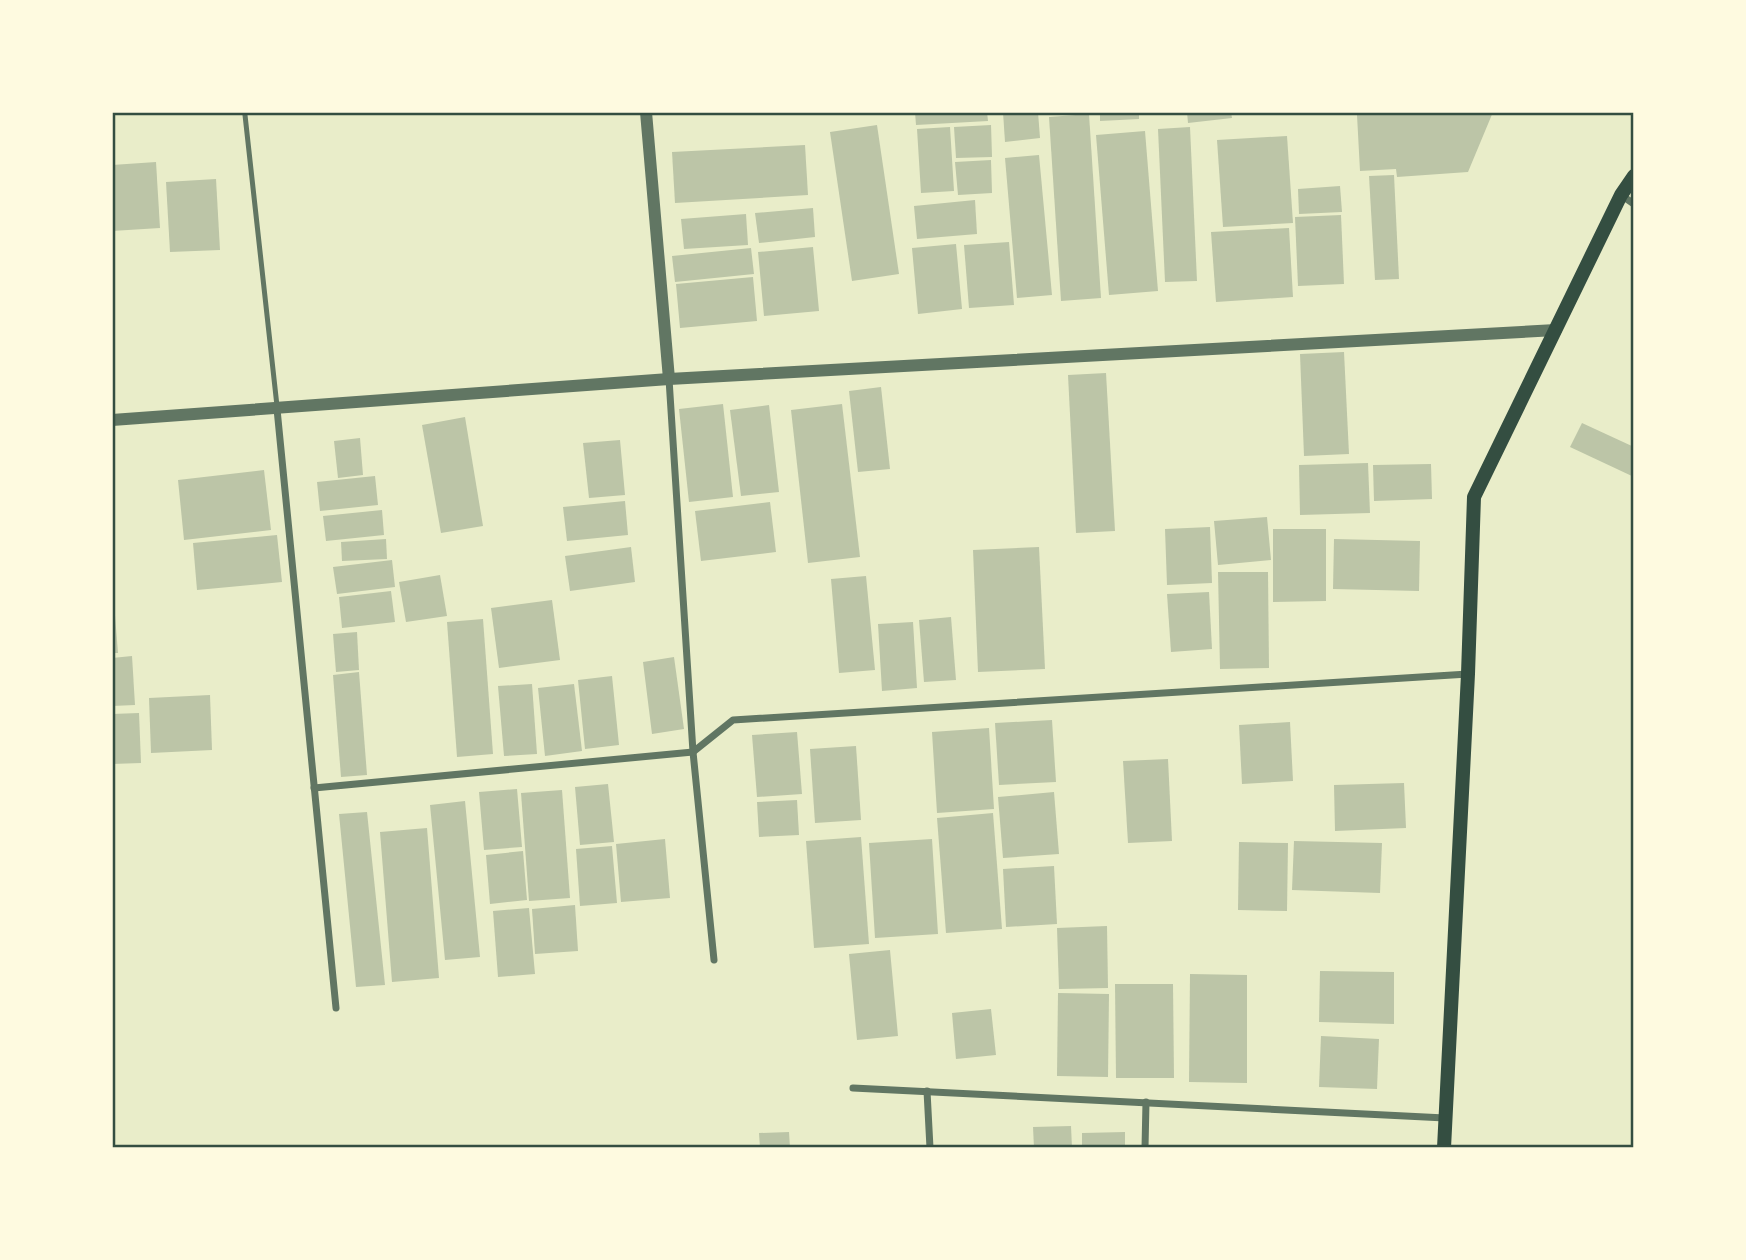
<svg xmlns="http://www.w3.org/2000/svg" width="1746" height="1260" viewBox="0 0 1746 1260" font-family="'Titillium Web',sans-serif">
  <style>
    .building { fill: #bcc5a7 }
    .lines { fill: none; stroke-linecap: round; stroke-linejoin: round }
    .service { stroke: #617663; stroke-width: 5 }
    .minor { stroke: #617663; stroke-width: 7 }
    .tertiary { stroke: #617663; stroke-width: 12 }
    .secondary { stroke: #344e41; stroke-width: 14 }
    .neatline { fill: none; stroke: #344e41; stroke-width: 2.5 }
  </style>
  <rect width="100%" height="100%" fill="#e9edc9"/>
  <g class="building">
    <path d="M915 112H987L988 121 916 125Z"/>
    <path d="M1003 112H1038L1040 138 1005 142Z"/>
    <path d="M1100 112H1139V119L1100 121Z"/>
    <path d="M1187 112H1231L1232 118 1188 123Z"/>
    <path d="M1400 112H1493L1468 172 1397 177 1396 169 1360 171 1357 115Z"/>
    <path d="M1089 114 1101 298 1061 301 1049 117Z"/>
    <path d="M877 125 899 274 852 281 830 132Z"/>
    <path d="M991 125 992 157 956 158 954 127Z"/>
    <path d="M950 127 954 191 921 193 917 129Z"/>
    <path d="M1190 127 1197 281 1165 282 1158 129Z"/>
    <path d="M1145 131 1158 291 1109 295 1096 135Z"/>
    <path d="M1287 136 1293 223 1223 227 1217 140Z"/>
    <path d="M805 145 808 195 675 203 672 152Z"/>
    <path d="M1039 155 1052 295 1017 298 1005 158Z"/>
    <path d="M991 160 992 193 958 195 955 162Z"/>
    <path d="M156 162 160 228 112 231V165Z"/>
    <path d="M1394 175 1399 279 1375 280 1369 176Z"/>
    <path d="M216 179 220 250 170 252 166 182Z"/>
    <path d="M1340 186 1342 212 1299 214 1298 189Z"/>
    <path d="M975 200 977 234 917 239 914 206Z"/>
    <path d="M813 208 815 237 759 243 755 213Z"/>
    <path d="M746 214 748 245 684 249 681 219Z"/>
    <path d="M1341 215 1344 284 1298 286 1295 217Z"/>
    <path d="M1289 228 1293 297 1216 302 1211 232Z"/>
    <path d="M1009 242 1014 305 969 308 964 245Z"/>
    <path d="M956 244 962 309 918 314 912 248Z"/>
    <path d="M813 247 819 311 764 316 758 252Z"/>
    <path d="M751 248 754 274 675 282 672 256Z"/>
    <path d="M753 277 757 321 680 328 676 284Z"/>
    <path d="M1344 352 1349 454 1304 456 1300 354Z"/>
    <path d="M1106 373 1115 531 1076 533 1068 375Z"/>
    <path d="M881 387 890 469 858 472 849 391Z"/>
    <path d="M723 404 733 497 689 502 679 409Z"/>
    <path d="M842 404 860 557 808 563 791 410Z"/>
    <path d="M769 405 779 492 741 496 730 410Z"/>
    <path d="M465 417 483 526 441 533 422 425Z"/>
    <path d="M1582 423 1634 447V477L1570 447Z"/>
    <path d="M360 438 363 475 338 478 334 441Z"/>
    <path d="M620 440 625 495 589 498 583 443Z"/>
    <path d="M1368 463 1370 513 1300 515 1299 465Z"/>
    <path d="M1431 464 1432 499 1374 501 1373 465Z"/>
    <path d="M264 470 271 530 184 540 178 480Z"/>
    <path d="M375 476 378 505 320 511 317 482Z"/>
    <path d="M625 501 628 535 567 541 563 507Z"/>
    <path d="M770 502 776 552 701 561 695 511Z"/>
    <path d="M382 510 384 535 326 541 323 516Z"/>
    <path d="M1267 517 1271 560 1218 565 1214 521Z"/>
    <path d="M1210 527 1212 583 1167 585 1165 529Z"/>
    <path d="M1273 529H1326V601L1273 602Z"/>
    <path d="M277 535 282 582 197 590 193 543Z"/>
    <path d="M386 539 387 559 342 561 341 542Z"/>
    <path d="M1334 539 1420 541 1419 591 1333 589Z"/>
    <path d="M631 547 635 582 570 591 565 556Z"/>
    <path d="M1039 547 1045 669 978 672 973 550Z"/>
    <path d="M392 560 395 587 337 594 333 567Z"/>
    <path d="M1218 572H1268L1269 668 1220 669Z"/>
    <path d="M440 575 447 616 406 622 399 582Z"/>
    <path d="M866 576 875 670 839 673 831 579Z"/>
    <path d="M391 591 395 622 342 628 339 597Z"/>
    <path d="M1209 592 1212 649 1171 652 1167 594Z"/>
    <path d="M552 600 560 660 499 668 491 608Z"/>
    <path d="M112 603H114L118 653H112Z"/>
    <path d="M951 617 956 680 924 682 919 620Z"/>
    <path d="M483 619 493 754 457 757 447 622Z"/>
    <path d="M913 622 917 688 882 691 878 624Z"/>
    <path d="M357 632 359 670 336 672 333 634Z"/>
    <path d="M132 656 135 705 112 706V658Z"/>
    <path d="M674 657 684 729 652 734 643 662Z"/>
    <path d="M359 672 367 775 341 777 333 675Z"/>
    <path d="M612 676 619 745 585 749 578 680Z"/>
    <path d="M532 684 537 754 504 756 498 686Z"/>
    <path d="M574 684 582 751 545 756 538 688Z"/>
    <path d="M210 695 212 750 151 753 149 698Z"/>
    <path d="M139 713 141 763 112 764V714Z"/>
    <path d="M1052 720 1056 782 999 785 995 723Z"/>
    <path d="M1290 722 1293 781 1242 784 1239 725Z"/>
    <path d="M989 728 994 809 937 813 932 732Z"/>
    <path d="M797 732 802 794 757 797 752 735Z"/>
    <path d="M856 746 861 820 815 823 810 749Z"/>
    <path d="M1168 759 1172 841 1128 843 1123 761Z"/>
    <path d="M1404 783 1406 828 1335 831 1334 785Z"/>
    <path d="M608 784 614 842 580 845 575 787Z"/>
    <path d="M517 789 522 847 484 850 479 792Z"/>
    <path d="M562 790 570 898 529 901 521 793Z"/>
    <path d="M1054 792 1059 854 1003 858 998 797Z"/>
    <path d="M797 800 799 835 759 837 757 802Z"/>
    <path d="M465 801 480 957 445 960 430 805Z"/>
    <path d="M367 812 385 985 356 987 339 814Z"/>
    <path d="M993 813 1002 929 946 933 937 818Z"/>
    <path d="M427 828 439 978 392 982 380 832Z"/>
    <path d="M861 837 869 944 814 948 806 841Z"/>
    <path d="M665 839 670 898 621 902 616 844Z"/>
    <path d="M932 839 938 934 875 938 869 843Z"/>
    <path d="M1294 841 1382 843 1380 893 1292 890Z"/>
    <path d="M1239 842 1288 843 1287 911 1238 910Z"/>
    <path d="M612 846 617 903 580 906 576 849Z"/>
    <path d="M523 851 527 900 490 904 486 855Z"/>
    <path d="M1054 866 1057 924 1006 927 1003 869Z"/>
    <path d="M575 905 578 951 535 954 532 909Z"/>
    <path d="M529 908 535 974 498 977 493 911Z"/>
    <path d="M1107 926 1108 988 1059 989 1057 928Z"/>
    <path d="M890 950 898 1036 857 1040 849 954Z"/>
    <path d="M1320 971 1394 972V1024L1319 1022Z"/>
    <path d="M1190 974 1247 975V1083L1189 1082Z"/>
    <path d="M1115 984H1173L1174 1078H1116Z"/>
    <path d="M1058 993 1109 994 1108 1077 1057 1076Z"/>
    <path d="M991 1009 996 1055 956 1059 952 1013Z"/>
    <path d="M1321 1036 1379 1039 1377 1089 1319 1087Z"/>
    <path d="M1071 1126 1072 1148H1034L1033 1127Z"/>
    <path d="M789 1132 790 1148H760L759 1133Z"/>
    <path d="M1125 1132V1148H1082V1133Z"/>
  </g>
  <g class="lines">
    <path class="service" d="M245 115 277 406"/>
    <g class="minor">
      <path d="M1621 195 1634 204"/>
      <path d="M669 379 693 752 714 960"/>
      <path d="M277 409 336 1008"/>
      <path d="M314 788 693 752 733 720 1468 674"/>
      <path d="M853 1088 1445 1118"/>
      <path d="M927 1091 930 1148"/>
      <path d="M1145 1148 1146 1102"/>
    </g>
    <g class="tertiary">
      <path d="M646 112 669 379"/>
      <path d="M112 420 669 379 1556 330"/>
    </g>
    <path class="secondary" d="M1444 1148 1468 674 1474 497 1621 195 1634 176"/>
  </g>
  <rect width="1746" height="1260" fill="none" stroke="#fefae0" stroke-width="228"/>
  <rect x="114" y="114" width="1518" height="1032" class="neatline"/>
</svg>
